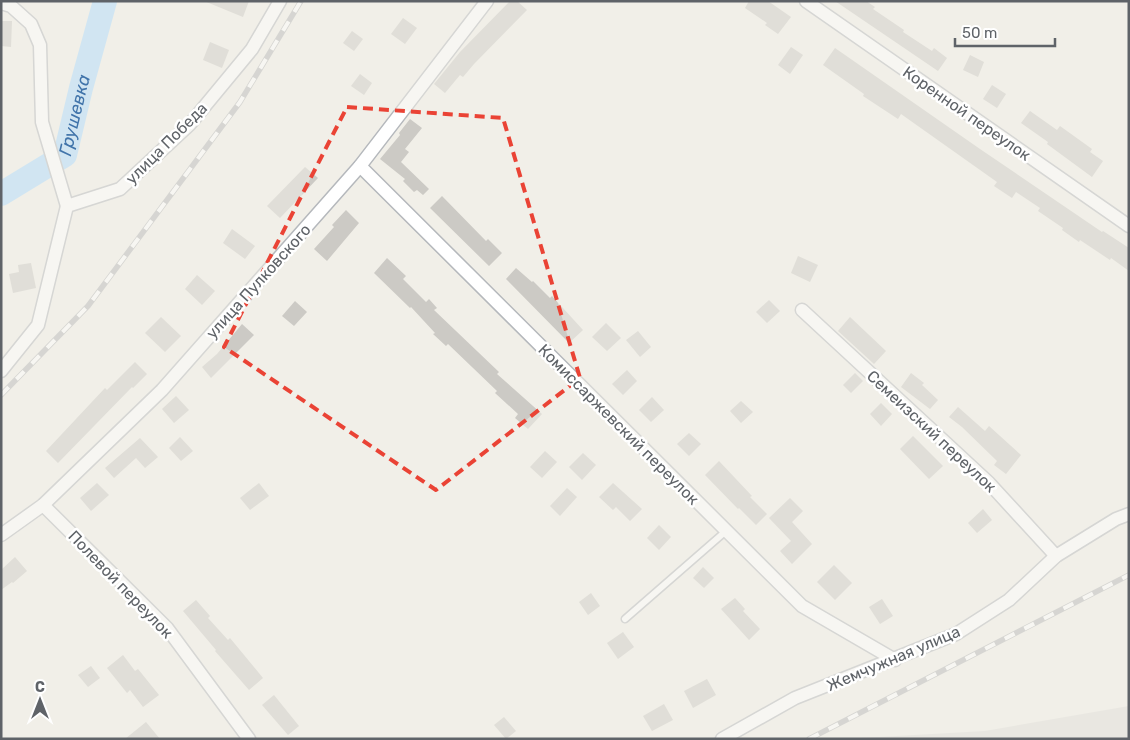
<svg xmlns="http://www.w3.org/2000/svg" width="1130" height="740" viewBox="0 0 1130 740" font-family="Rubik,sans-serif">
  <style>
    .industrial { fill: #e0deda }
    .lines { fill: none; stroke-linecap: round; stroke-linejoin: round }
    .river { stroke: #aadaff; stroke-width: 24 }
    .building { fill: #cccac5 }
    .lane-casing { stroke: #b5b8bc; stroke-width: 9 }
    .street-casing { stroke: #b5b8bc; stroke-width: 15 }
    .lane { stroke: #fff; stroke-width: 6 }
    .street { stroke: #fff; stroke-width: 12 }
    .rail-casing { stroke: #b6b7b8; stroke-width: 5.5 }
    .rail { stroke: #fff; stroke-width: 4; stroke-dasharray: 11; stroke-linecap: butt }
    .marked { fill: none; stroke: #ea4335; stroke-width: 4; stroke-dasharray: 10 6; stroke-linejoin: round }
    .labels { text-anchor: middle; stroke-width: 5; stroke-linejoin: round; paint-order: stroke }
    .street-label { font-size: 16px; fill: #5f6368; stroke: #fff }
    .water-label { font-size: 18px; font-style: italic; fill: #4174aa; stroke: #fff }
  </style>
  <rect width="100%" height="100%" fill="#f1efe8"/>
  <path class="industrial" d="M1129 706V739H844L985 731Z"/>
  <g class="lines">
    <path class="river" id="s1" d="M1 194 65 155 81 88 105 1"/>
  </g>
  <g class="building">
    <path d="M204 1H249L243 17Z"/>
    <path d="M510 1H517L527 10 474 64 463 77 460 75 445 93 434 84 460 52Z"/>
    <path d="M749 1H768L791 17 778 34 765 25 767 23 745 8Z"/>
    <path d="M835 1H866L875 7 873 9 904 30 903 32 932 51 934 48 947 58 938 71Z"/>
    <path d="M403 18 417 28 405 44 391 34Z"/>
    <path d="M1 21H12L11 47 1 46Z"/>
    <path d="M352 31 363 39 354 51 343 43Z"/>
    <path d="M210 42 229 50 222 68 203 60Z"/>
    <path d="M791 47 803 55 790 74 778 65Z"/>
    <path d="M835 48 980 149 1102 232 1103 231 1129 248V271L1111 258 1110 260 1080 240 1079 242 1062 230 1063 228 1038 211 1040 208 1016 192 1012 198 994 186 997 182 901 114 898 119 863 96 864 94 823 65Z"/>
    <path d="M970 55 984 62 978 77 963 70Z"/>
    <path d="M360 74 372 83 364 95 351 86Z"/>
    <path d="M992 85 1006 94 997 108 983 99Z"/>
    <path d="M1030 111 1057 130 1060 126 1092 149 1090 152 1103 161 1092 177 1047 144 1048 142 1021 123Z"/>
    <path d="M410 119 422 128 405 149 409 152 401 162 429 189 423 195 417 190 414 192 403 181 405 179 380 159 400 135 399 133Z"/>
    <path d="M305 167 318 178 280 218 267 206Z"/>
    <path d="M442 196 486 241 488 239 502 253 489 266 430 208Z"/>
    <path d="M346 210 359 223 327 261 314 249 334 227 332 225Z"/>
    <path d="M232 229 255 246 245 259 223 243Z"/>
    <path d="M798 256 818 265 810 282 791 273Z"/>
    <path d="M387 258 406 276 403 279 426 302 429 299 437 308 434 310 499 372 497 374 542 414 528 429 515 418 518 414 495 393 497 391 448 344 446 346 433 334 435 333 411 307 410 308 374 273Z"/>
    <path d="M31 263 36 288 13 293 9 274 19 272 18 265Z"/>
    <path d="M516 268 532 282 533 281 550 298 552 296 583 330 569 343 506 279Z"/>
    <path d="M197 275 215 291 202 305 185 289Z"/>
    <path d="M769 300 780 311 767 323 756 312Z"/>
    <path d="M295 301 307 312 294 326 282 316Z"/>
    <path d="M161 317 181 336 165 352 145 333Z"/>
    <path d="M850 317 886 351 874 364 838 331Z"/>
    <path d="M606 323 621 338 607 351 592 337Z"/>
    <path d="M242 324 254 335 211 378 202 367 217 354Z"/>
    <path d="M638 331 651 347 640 357 626 340Z"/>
    <path d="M135 362 147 374 133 388 132 387 58 463 46 451 105 388 107 390Z"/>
    <path d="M627 370 637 381 623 395 612 384Z"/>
    <path d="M855 373 863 381 851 393 843 385Z"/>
    <path d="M911 373 924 383 922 385 938 400 930 409 901 387Z"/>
    <path d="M176 396 189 410 174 423 162 409Z"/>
    <path d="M652 397 664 410 651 422 639 410Z"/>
    <path d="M741 401 753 412 741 423 730 411Z"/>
    <path d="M881 403 892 414 881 426 870 414Z"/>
    <path d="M958 407 985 431 989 426 1021 455 1006 474 994 465 997 461 962 427 949 417Z"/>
    <path d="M689 433 701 444 689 456 677 444Z"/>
    <path d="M913 436 943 466 929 479 900 449Z"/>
    <path d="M180 437 193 451 181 461 169 448Z"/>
    <path d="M140 438 158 457 145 468 136 458 114 478 105 468Z"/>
    <path d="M545 451 557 462 542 478 530 467Z"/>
    <path d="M583 453 596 465 582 480 569 467Z"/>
    <path d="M719 461 752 496 750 497 767 514 756 525 739 508 738 509 705 475Z"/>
    <path d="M97 483 109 495 91 511 80 498Z"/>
    <path d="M259 483 269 496 250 510 240 498Z"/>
    <path d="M613 483 642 509 630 521 616 507 613 510 599 497Z"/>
    <path d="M567 488 577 497 560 516 550 506Z"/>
    <path d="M790 498 803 511 792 522 812 544 792 564 780 551 791 541 769 518Z"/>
    <path d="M983 509 992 520 977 533 968 523Z"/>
    <path d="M659 525 671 537 659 550 647 538Z"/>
    <path d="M15 557 27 571 13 583 12 582 1 590V570Z"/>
    <path d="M834 565 852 583 835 600 817 582Z"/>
    <path d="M703 567 714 578 704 588 693 578Z"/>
    <path d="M591 593 600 606 588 615 579 602Z"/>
    <path d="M735 598 745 609 743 611 760 629 749 640 721 609Z"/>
    <path d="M882 599 893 616 880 624 869 607Z"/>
    <path d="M196 600 210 616 208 618 228 640 230 638 263 678 249 690 215 651 216 650 183 611Z"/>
    <path d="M623 632 634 647 618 659 607 643Z"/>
    <path d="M123 655 135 671 138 669 159 695 143 707 130 690 127 693 107 668Z"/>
    <path d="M91 666 100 678 88 687 78 675Z"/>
    <path d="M707 679 716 695 693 708 684 691Z"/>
    <path d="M274 695 299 726 288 735 262 705Z"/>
    <path d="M664 704 673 720 652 731 643 716Z"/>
    <path d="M504 717 516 731 506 739 494 725Z"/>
    <path d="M146 722 160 739H125Z"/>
  </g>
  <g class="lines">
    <defs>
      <path id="lane" d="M625 619 726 531"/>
      <g id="street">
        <path d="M806 1 1129 226"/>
        <path d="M1 3 11 6 31 24 40 45 42 122 67 206"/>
        <path d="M360 166 802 606 895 660"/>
        <path d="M802 310 989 483 1056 556"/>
        <path d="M1 371 38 325 67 206 120 189 190 124 252 49 280 1"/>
        <path d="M43 505 167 628 249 739"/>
        <path d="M1 535 43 505 162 390 360 166 487 1"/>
        <path d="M722 739 795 698 956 634 1009 600 1056 556 1116 519 1129 514"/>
      </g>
    </defs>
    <use href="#lane" class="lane-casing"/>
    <use href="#street" class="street-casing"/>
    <use href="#lane" class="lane"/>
    <use href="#street" class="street"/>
    <defs>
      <g id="rail">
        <path d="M1 395 88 306 240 102 301 1"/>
        <path d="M809 739 1129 575"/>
      </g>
    </defs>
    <use href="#rail" class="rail-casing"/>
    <use href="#rail" class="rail"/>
  </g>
  <path d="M0 0H1130V740H0ZM347 107 503 118 580 378 436 490 224 347Z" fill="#f1efe8" fill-opacity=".55" fill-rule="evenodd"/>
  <path class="marked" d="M347 107 503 118 580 378 436 490 224 347Z"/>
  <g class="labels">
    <g class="street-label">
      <text transform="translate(967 113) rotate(35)" y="6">Коренной переулок</text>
      <text transform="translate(166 143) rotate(-45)" y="6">улица Победа</text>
      <text transform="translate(258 281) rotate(-48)" y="6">улица Пулковского</text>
      <text transform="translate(619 424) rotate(45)" y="6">Комиссаржевский переулок</text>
      <text transform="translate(932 431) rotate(43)" y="6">Семеизский переулок</text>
      <text transform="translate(121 584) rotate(46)" y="6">Полевой переулок</text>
      <text transform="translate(893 658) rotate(-23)" y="6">Жемчужная улица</text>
    </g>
    <g class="water-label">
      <text dy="6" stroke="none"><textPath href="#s1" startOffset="116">Грушевка</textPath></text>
    </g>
  </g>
  <rect width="1130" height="740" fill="none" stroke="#5f6368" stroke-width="5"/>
  <g transform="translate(40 700)" stroke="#ffffff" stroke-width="4" paint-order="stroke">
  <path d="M0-4L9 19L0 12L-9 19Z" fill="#5f6368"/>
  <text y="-8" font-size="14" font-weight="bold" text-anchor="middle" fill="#5f6368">С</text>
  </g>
  <path d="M955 38v8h100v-8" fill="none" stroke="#5f6368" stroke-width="2.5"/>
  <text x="962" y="38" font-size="15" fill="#5f6368" stroke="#ffffff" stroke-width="4" paint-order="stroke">50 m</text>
</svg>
